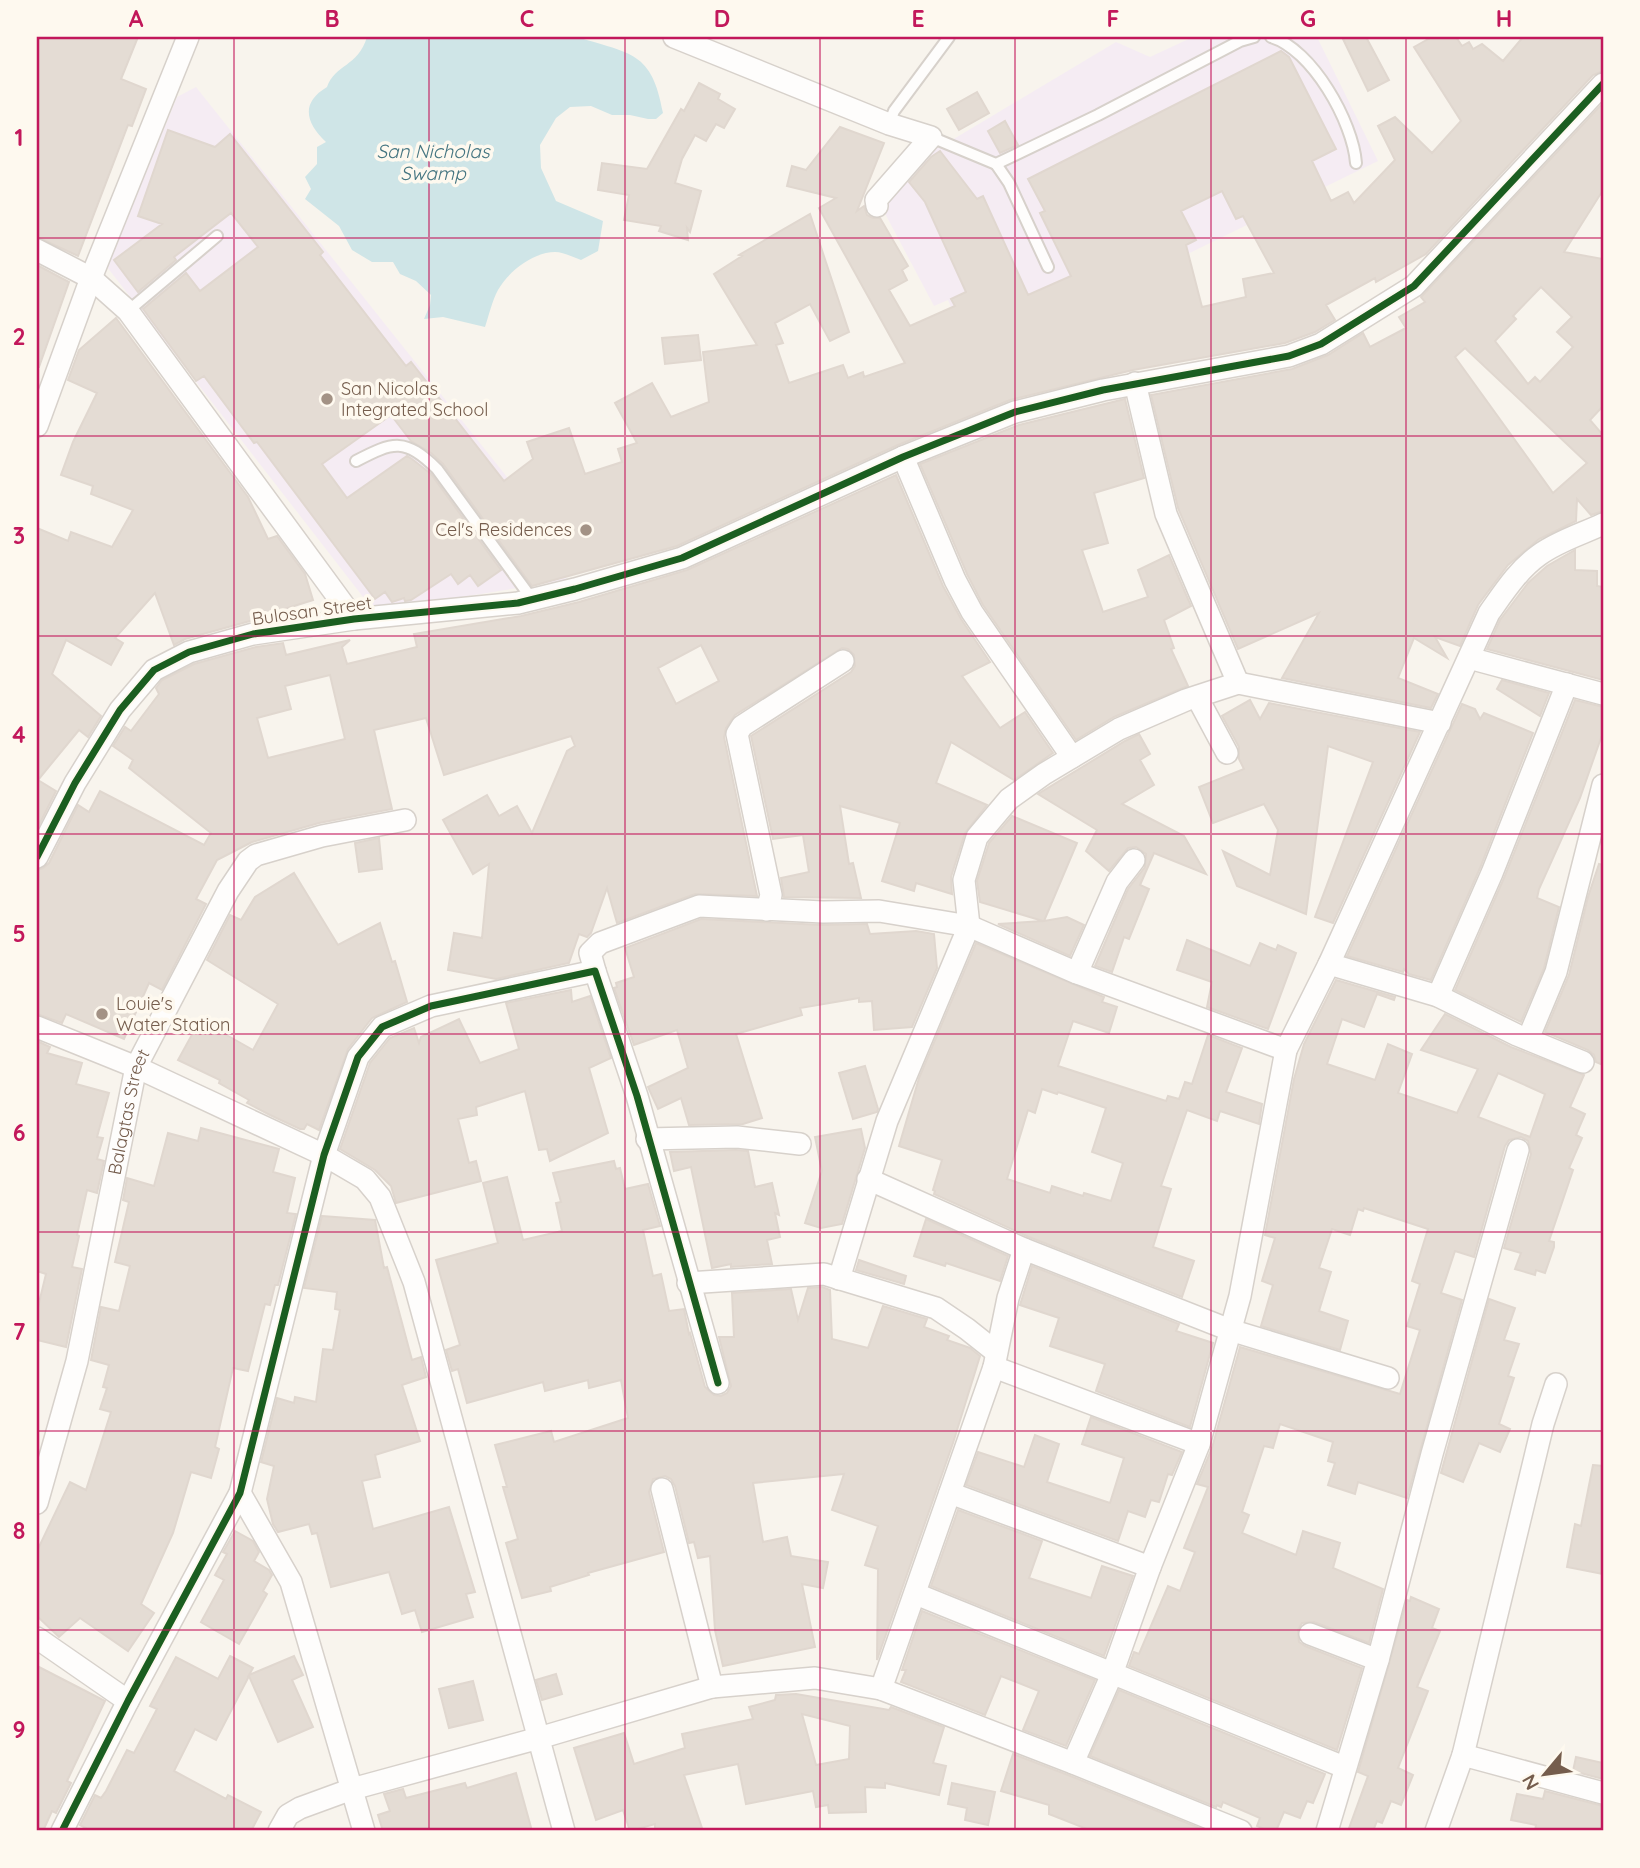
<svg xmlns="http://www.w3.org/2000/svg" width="1640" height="1868" viewBox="0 0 1640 1868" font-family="Quicksand,sans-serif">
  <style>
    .education { fill: #f5ecf3 }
    .water { fill: #cfe5e7 }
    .building { fill: #e4dcd4; stroke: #e0d7cf; stroke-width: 2; fill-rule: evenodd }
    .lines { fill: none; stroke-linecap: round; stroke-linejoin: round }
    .service-casing { stroke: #d7d1cb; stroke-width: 14 }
    .minor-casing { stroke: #d7d1cb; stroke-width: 24 }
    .service { stroke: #fefdfc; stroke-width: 10 }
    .minor { stroke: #fefdfc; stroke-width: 21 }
    .cycleway-casing { stroke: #fef9ef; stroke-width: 11 }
    .cycleway { stroke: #1b5e20; stroke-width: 7 }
    .grid { fill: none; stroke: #c2185b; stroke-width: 2; stroke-opacity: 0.55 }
    .poi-dot { fill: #a39285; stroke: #fef9ef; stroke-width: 2.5 }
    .labels { text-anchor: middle; stroke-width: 7; stroke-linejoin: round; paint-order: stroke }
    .poi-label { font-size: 18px; fill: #755d4d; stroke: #fef9ef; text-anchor: start }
    .street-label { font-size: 18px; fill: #755d4d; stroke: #fef9ef }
    .water-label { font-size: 19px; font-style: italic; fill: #447581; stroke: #fef9ef }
    .neatline { fill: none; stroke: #c2185b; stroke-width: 2.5 }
    .grid-label { font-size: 23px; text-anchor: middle; font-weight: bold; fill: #c2185b }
  </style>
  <rect width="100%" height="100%" fill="#f8f4ed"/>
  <g class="education">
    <path d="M1193 37H1317L1378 161 1073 310 971 355 948 300 934 306 880 204 925 152 942 146 1116 42 1150 57Z"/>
    <path d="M196 87 550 531 567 580 374 611 107 267 177 97Z"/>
  </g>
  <path class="water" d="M367 37H577C631 54 652 51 663 113L656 119H648L630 115H612L591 106 570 107 556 118 540 145 541 168 556 201 603 221 598 251 581 260C573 257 563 252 555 252 533 252 508 272 498 290 492 301 489 315 485 327L443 317 424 319 430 305 431 295 416 281 400 274 393 262H372L352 250 339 226 305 199 311 189 305 177 317 164V147L326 142C306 123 300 103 327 87 335 64 358 67 367 37Z"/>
  <g class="building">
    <path d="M37 37H138L121 79 146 89 132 126 128 125 78 256 37 237Z"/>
    <path d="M1342 37H1366L1389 80 1368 91Z"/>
    <path d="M1432 37H1456L1462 46 1469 42 1473 49 1482 44 1503 61 1523 37H1603V71L1593 75 1426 254 1376 282 1375 278 1326 305 1335 320 1315 332 1285 343 1133 370 1010 400 898 445 677 546 532 586 443 464 431 453 411 441 391 415 322 464 347 498 407 456 412 459 431 474 501 570 478 586 470 575 458 584 451 574 411 600 405 601 404 598 392 602 385 592 375 599 257 442 254 443 204 376 196 381 143 309 186 273 200 291 258 247 231 213 174 257 176 260 138 292 114 260 162 224 138 216 168 130 215 147 230 134 323 252 320 255 406 366 411 362 504 481 533 459 527 442 569 428 585 474 622 462 618 449 637 443 615 403 652 383 671 417 709 402 703 352 757 345 714 274 742 256 739 255 810 214 849 332 830 341 810 304 775 323 783 343 776 345 789 383 843 365 848 378 863 372 864 377 905 363 819 208 836 198 787 186 792 166 806 170 840 127 884 143 857 211 864 206 867 215 873 218H880L908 266 902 270 907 280 889 290 910 326 955 306 951 299 966 292 925 202 909 182 931 157 940 151 977 199 983 196 1028 295 1071 276 1040 213 1045 211 1028 179 1281 51 1289 57 1336 149 1312 161 1331 201 1348 192 1354 203 1395 160 1378 126 1395 117 1432 153 1461 121 1414 47ZM1222 191 1236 219 1243 216 1274 273 1243 279 1246 297 1202 307 1186 245 1196 240 1181 211Z"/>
    <path d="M699 83 720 94 718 99 735 109 724 128 716 124 706 141 695 135 682 159 675 183 701 191 690 232 687 228 688 240 659 231 661 226 624 220 629 195 598 190 602 163 647 169 681 109 684 111Z"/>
    <path d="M977 92 989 113 959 130 947 109Z"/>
    <path d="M1603 103V190L1564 252 1603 259V406L1590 420 1603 435V511L1591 515 1577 499 1576 521 1539 539 1508 565 1478 605 1460 646 1435 637 1447 658 1414 638 1398 678 1438 694 1431 708 1282 678 1319 613 1238 649 1178 508 1151 395 1292 369 1328 355 1363 333 1370 347 1406 328 1399 317 1425 302 1421 297ZM1541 287 1572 317 1557 332 1573 347 1540 382 1535 377 1528 384 1495 341 1516 319 1513 316ZM1465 348 1587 463 1553 493 1455 357Z"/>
    <path d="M1005 121 1018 145 1000 153 988 131Z"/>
    <path d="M37 265 69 282 39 367H37Z"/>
    <path d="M116 318 248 497 268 539 277 536 305 574 313 600 275 612 277 617 250 621 185 639 174 645 155 593 115 638 123 643 111 665 66 640 52 674 101 716 88 737 79 730 38 780 56 791 37 829V528L68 541 71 532 112 547 133 510 91 494 93 486 61 475 73 442 97 393 68 380 79 350Z"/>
    <path d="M698 335 701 360 665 364 662 338Z"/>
    <path d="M1125 399 1144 478 1094 493 1108 543 1082 550 1103 612 1148 597 1138 570 1169 555 1191 606 1164 620 1174 648 1171 649 1188 686 1114 717 1076 740 983 605 967 574 920 464 1019 425Z"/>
    <path d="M896 475 943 586 961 619 990 662 962 676 1000 728 1025 712 1053 753 1014 780 951 742 936 783 987 805 965 833 951 877 952 894 916 883 914 891 882 881 900 823 840 806 849 864 853 863 861 898 784 897 781 878 809 872 803 835 773 839 751 736 851 672 855 666 854 655 848 649 842 648 735 715 726 728 724 737 757 896 695 894 617 923 607 888 591 933 587 937 579 934 569 963 496 979 448 970 454 933 482 938 489 864 473 874 443 820 487 795 499 816 517 806 532 833 567 751 575 746 571 736 444 775 426 718 374 730 392 809 319 823 252 842 217 860 196 899 206 904 162 990 149 983 124 1039 66 1014 62 1023 37 1014V870L43 868 49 863 78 805 89 812 100 791 204 845 211 833 129 768 133 760 113 746 125 727 131 731 159 694 156 688 162 680 194 664 256 647 283 643 286 655 350 640 342 647 347 664 417 647 414 634 521 616 579 602 687 570ZM701 645 719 681 676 704 658 668ZM330 675 345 739 268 758 257 718 291 709 285 686Z"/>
    <path d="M1575 550V570L1597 571V586L1603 587V680L1487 649 1500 620 1528 583 1547 566Z"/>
    <path d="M1502 680 1549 693 1540 716 1497 689Z"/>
    <path d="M1250 700 1260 719 1269 703 1420 732 1333 923 1315 917 1373 762 1328 746 1306 914 1237 886 1223 851 1270 875 1278 830 1264 804 1213 823 1199 787 1244 769 1239 759V747L1222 716Z"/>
    <path d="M1575 700 1603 707V732L1580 798 1539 889 1537 898 1559 907 1544 968 1521 1022 1455 990 1504 878Z"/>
    <path d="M1462 704 1475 709 1480 719 1484 713 1533 733 1480 868 1431 980 1409 974 1404 969 1403 972 1347 956Z"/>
    <path d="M1139 734 1150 754 1140 760 1154 785 1122 804 1184 836 1206 874 1154 853 1140 885 1149 889 1129 939 1124 937 1112 972 1095 966 1128 889 1145 867 1146 854 1136 847 1128 848 1109 871 1086 851 1097 830 1038 794 1125 741Z"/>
    <path d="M1012 816 1077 843 1044 921 1067 917 1084 925 1070 956 998 924 1043 921 980 902 977 881 989 843Z"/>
    <path d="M379 838 382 869 359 872 355 843Z"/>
    <path d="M1599 864 1603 865V1065L1596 1062 1594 1055 1588 1050 1545 1032 1569 975 1588 897Z"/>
    <path d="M294 873 338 945 380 923 392 962 395 961 407 1002 372 1018 348 1049 319 1130 307 1124 304 1129H300L270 1115 247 1103 249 1100 219 1083 220 1080 178 1060 200 1020 253 1050 278 1004 207 960 230 915 241 920 255 897Z"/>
    <path d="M701 919 822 925 867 924 870 934 916 931 934 934 937 968 912 1027 874 1030 872 1001 859 1002V998L800 1008 802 1015 736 1034 762 1118 743 1124 689 1125 681 1098 658 1109 648 1087 688 1068 677 1030 634 1045 614 988 617 987 616 983 634 977 625 948Z"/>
    <path d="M1187 940 1250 966 1260 943 1276 950 1278 945 1296 953 1268 1029 1207 1007 1212 982 1177 970Z"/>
    <path d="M976 943 1104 997 1102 1002 1117 1007 1109 1033 1073 1021 1058 1066 1166 1101 1168 1096 1179 1099 1185 1082 1192 1084 1208 1035 1242 1048 1226 1092 1262 1104 1259 1124 1220 1111 1217 1121 1187 1110 1161 1186 1171 1189 1153 1247 1194 1261 1182 1297 1029 1237 934 1194 935 1191 933 1190 942 1160 899 1146 919 1078ZM1042 1089 1057 1094 1058 1092 1106 1108 1092 1152 1123 1163 1111 1201 1084 1193 1083 1196 1052 1186 1050 1193 1007 1179 1028 1110 1035 1113Z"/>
    <path d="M1336 980 1395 997 1394 1000 1377 994 1364 1027 1342 1019 1327 1064 1375 1080 1388 1044 1412 1054 1398 1093 1457 1113 1478 1069 1421 1050 1445 1014 1511 1047 1584 1075 1570 1107 1585 1114 1576 1135 1582 1138 1569 1168 1573 1170 1549 1241 1554 1242V1247L1545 1273 1536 1270 1535 1275 1515 1269 1521 1253 1504 1248 1531 1154 1528 1141 1521 1137 1509 1140 1505 1146 1474 1257 1455 1251 1441 1293 1462 1300 1407 1498 1358 1482 1355 1494 1328 1485 1335 1463 1328 1461 1333 1442 1280 1424 1273 1448 1264 1446 1242 1512 1249 1515 1242 1533 1296 1555 1303 1531 1340 1543 1333 1568 1383 1589 1369 1643 1314 1622 1302 1623 1298 1630 1299 1642 1305 1646 1362 1668 1337 1750 1129 1666 1134 1652 1139 1654 1168 1586 1180 1591 1195 1552 1184 1548 1208 1487 1197 1484 1212 1448 1240 1347 1400 1394 1420 1330 1407 1326 1420 1284 1412 1281 1428 1229 1364 1208 1363 1211 1358 1209 1350 1235 1332 1229 1319 1268 1331 1272 1319 1311 1348 1321 1340 1350 1261 1326 1273 1285 1262 1281 1275 1238 1265 1235 1294 1079 1304 1044ZM1498 1073 1545 1094 1530 1137 1478 1117Z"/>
    <path d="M571 990 572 1002 590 996 611 1058 589 1068 608 1133 550 1161 547 1149 539 1150 525 1091 476 1107 477 1115 458 1119 469 1163 476 1161 481 1181 396 1203 391 1186 375 1170 340 1149 370 1063 390 1038 414 1028 419 1043 421 1037 459 1019 480 1063 519 1049 506 1003Z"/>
    <path d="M37 1041 50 1047 47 1053 82 1063 76 1084 109 1093 97 1137 103 1138 97 1159 104 1161 97 1193 87 1190 77 1235 79 1236 72 1267 82 1269 66 1347 37 1340V1311L46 1274 37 1271Z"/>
    <path d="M865 1066 878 1109 877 1112 853 1119 839 1073Z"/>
    <path d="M201 1128 279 1149 273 1172 295 1178 287 1213 296 1214 278 1285H275L270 1305 265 1304 248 1371 233 1368 215 1447 219 1449 211 1478 191 1472 173 1533 141 1604 154 1613 128 1651 80 1618 59 1637 37 1616V1551L70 1482 86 1490 111 1412 100 1409 107 1388 103 1387 109 1365 91 1360 101 1307 119 1311 130 1266 115 1262 129 1202 123 1200 127 1178 154 1186 168 1133 198 1141Z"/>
    <path d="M861 1129 865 1148 842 1224 821 1228 805 1223 822 1171 815 1137Z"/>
    <path d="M736 1150 748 1151 755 1187 772 1183 779 1215 775 1213 780 1237 767 1240 772 1264 731 1267V1264L712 1268 691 1167 674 1171 670 1152Z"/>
    <path d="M614 1161 616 1169 620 1168 625 1189 648 1184 660 1226 643 1230 653 1276 661 1274 669 1311 684 1309 689 1334 690 1333 705 1387 714 1395 721 1396 727 1393 731 1386 719 1337H734L732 1293 791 1289 798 1320 808 1288 822 1287 830 1290 832 1339 868 1348 883 1306 927 1319 924 1327 949 1336 947 1340 970 1348 980 1356 953 1443 877 1660 878 1569 865 1565 878 1526 832 1510 844 1474 753 1483 763 1542 787 1537 791 1556 828 1562 823 1588 802 1584 815 1647 723 1666 715 1630 710 1556 698 1558 694 1542 689 1543 675 1486 671 1479 665 1476 653 1479 649 1492 664 1552 588 1573 589 1575 550 1587 551 1591 522 1598 506 1543 518 1539 503 1487H507L495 1445 551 1431 554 1442 628 1418 621 1380 589 1388 588 1380 545 1391 543 1382 467 1403 458 1369 452 1371 446 1350 460 1345 436 1260 498 1243 483 1183 507 1177 523 1240 562 1231 556 1203 561 1202 553 1173Z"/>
    <path d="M322 1216 375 1220 384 1268 387 1267 412 1360 421 1357 426 1377 402 1385 420 1441 375 1455 380 1477 362 1481 373 1529 449 1507 475 1592 466 1594 473 1617 422 1632 415 1610 402 1614 389 1572 331 1587 317 1533 312 1534 309 1524 278 1532 273 1524 267 1499 274 1466 261 1462 277 1398 294 1403 295 1397 316 1402 323 1349 333 1350 340 1310 335 1309 337 1292 304 1288Z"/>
    <path d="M926 1219 1008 1256 1000 1281 946 1263 945 1266 914 1256Z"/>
    <path d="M859 1260 906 1276 904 1284 856 1270Z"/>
    <path d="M1032 1266 1179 1324 1176 1331 1213 1343 1190 1427 1096 1391 1105 1364 1050 1346 1059 1318 1020 1305Z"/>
    <path d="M1489 1299 1515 1308 1504 1340 1519 1344 1508 1376 1514 1378 1499 1424 1510 1429 1500 1452 1479 1443 1463 1482 1441 1473Z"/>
    <path d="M1091 1417 1182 1452 1172 1475 1168 1474 1159 1502 1151 1500 1145 1517 1128 1511 1118 1541 966 1485 978 1452 1024 1467 1035 1435 1059 1444 1047 1482 1110 1503 1124 1458 1082 1444Z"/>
    <path d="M1593 1465 1603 1466V1574L1567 1567 1575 1524 1581 1526Z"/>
    <path d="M958 1510 1042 1541 1029 1578 1091 1598 1102 1566 1133 1576 1104 1656 931 1586Z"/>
    <path d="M235 1531 253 1541 259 1552 254 1561 269 1570 272 1575 263 1591 267 1594 239 1644 201 1622 224 1580 215 1575 227 1554 223 1552Z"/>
    <path d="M1411 1597 1439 1609 1432 1628 1440 1631 1417 1687 1428 1691 1398 1768 1413 1775 1401 1805 1391 1801 1382 1823 1377 1821 1373 1831H1348L1368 1776 1358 1772 1407 1600 1410 1601Z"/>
    <path d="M922 1611 1095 1680 1066 1746 1023 1730 1039 1691 1001 1676 985 1715 901 1682 906 1670H902Z"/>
    <path d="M230 1656 253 1668 249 1675 294 1656 303 1675 292 1680 313 1727 278 1742 249 1676 216 1740 195 1729 174 1771 226 1799 228 1795 261 1812 251 1831H91L80 1825 95 1795 101 1798 106 1791 127 1750 134 1753 157 1709 150 1706 176 1657 218 1679Z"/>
    <path d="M37 1666 105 1701 67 1781 71 1783 56 1813 52 1811 43 1831H37Z"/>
    <path d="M556 1674 562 1694 542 1700 536 1680Z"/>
    <path d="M473 1681 483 1720 449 1728 439 1689Z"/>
    <path d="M1119 1690 1325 1774 1313 1803 1307 1801 1300 1818 1284 1812 1276 1831H1269L1257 1826 1260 1818 1223 1802 1221 1807 1217 1805 1216 1807 1090 1756Z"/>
    <path d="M796 1694 889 1710 891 1707 944 1727 933 1763 946 1766 939 1795 885 1783V1788L865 1787 866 1812 829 1813 828 1805 816 1807 813 1791 746 1804 738 1764 684 1775 703 1831H655V1824L630 1831 623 1810 596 1820 574 1748 624 1733 634 1764 685 1748 682 1734 753 1719 749 1707 775 1700 776 1695ZM802 1714 850 1726 849 1759 816 1765Z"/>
    <path d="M1013 1754 1068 1775 1207 1831H1092L1049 1814V1805L1001 1791Z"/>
    <path d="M1576 1757 1603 1763V1779L1573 1771Z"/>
    <path d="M516 1773 532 1831H383L378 1815 390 1811 384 1794 403 1789 406 1798 465 1783 467 1788Z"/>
    <path d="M952 1783 995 1792 988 1825 965 1820 967 1808 948 1804Z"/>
    <path d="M1545 1791 1603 1806V1831H1535L1536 1825 1511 1820 1517 1794 1543 1799Z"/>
  </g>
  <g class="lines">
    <defs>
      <g id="service">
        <path d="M1271 37C1312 49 1353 122 1356 163"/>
        <path d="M889 124 894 111 949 37"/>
        <path d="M931 137 996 164 1098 115 1240 41 1254 37"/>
        <path d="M996 164 1009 183 1048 267"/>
        <path d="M128 311 217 236"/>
        <path d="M356 461C394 441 405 438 437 469L532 599"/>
      </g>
      <g id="minor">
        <path d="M674 37 889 124 931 137 876 200 877 206"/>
        <path d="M37 250 91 278 128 311 354 619"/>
        <path d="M1135 383 1166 514 1238 683"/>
        <path d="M37 426 91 278 188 37"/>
        <path d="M903 457 955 580 972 612 1072 757"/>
        <path d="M1469 658 1603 694"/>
        <path d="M1197 697 1227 753"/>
        <path d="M37 857 75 783 120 710 154 670 189 652 253 634 354 619 518 603 575 589 682 558 903 457 1015 412 1103 390 1289 356 1321 344 1414 286 1603 84"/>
        <path d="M767 910 771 895 737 734 742 726 843 661"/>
        <path d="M1329 964 1438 996 1517 1035 1583 1062"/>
        <path d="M595 971 590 953 600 943 699 906 823 912 879 911 969 926 1077 973 1286 1050"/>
        <path d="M1077 973 1117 882 1134 860"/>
        <path d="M1438 996 1492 873 1567 684"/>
        <path d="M37 1027 136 1067 324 1155 365 1179 380 1197 414 1282 564 1831"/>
        <path d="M1528 1039 1556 972 1603 785"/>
        <path d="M647 1139 737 1137 800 1144"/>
        <path d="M868 1179 1024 1249"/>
        <path d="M839 1279 887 1121 969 926 964 880 977 837 1009 799 1044 774 1119 729 1186 700 1238 683 1440 723"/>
        <path d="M688 1283 824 1274 936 1308 967 1329 996 1352"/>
        <path d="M994 1367 1199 1444"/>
        <path d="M662 1489 712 1687"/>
        <path d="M240 1493 291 1582 364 1831"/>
        <path d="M950 1493 1150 1567"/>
        <path id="s1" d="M37 1503 77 1361 136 1067 228 891 248 861 256 855 322 836 405 820"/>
        <path d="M916 1594 1344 1767"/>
        <path d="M1310 1634 1378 1660 1327 1831"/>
        <path d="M37 1638 128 1701"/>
        <path d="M1378 1660 1432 1454 1518 1150"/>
        <path d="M881 1689 994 1367 1008 1298 1024 1249 1230 1330 1388 1378"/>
        <path d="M1463 1755 1603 1793"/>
        <path d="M1073 1763 1112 1674 1150 1567 1199 1444 1240 1296 1286 1050 1329 964 1489 613C1504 592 1518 570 1539 555 1558 541 1582 534 1603 524"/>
        <path d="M62 1831 128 1701 240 1493 324 1155 358 1057 382 1027 431 1006 595 971 637 1096 718 1383"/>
        <path d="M279 1831 288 1815 300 1808 352 1789 539 1738 712 1687 815 1678 881 1689 1073 1763 1241 1831"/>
        <path d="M1436 1831 1463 1755 1543 1424 1556 1384"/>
      </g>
    </defs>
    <use href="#service" class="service-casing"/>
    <use href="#minor" class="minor-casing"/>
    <use href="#service" class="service"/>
    <use href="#minor" class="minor"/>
    <defs>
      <g id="cycleway">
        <path d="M37 857 75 783 120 710 154 670 189 652 253 634 354 619 518 603 575 589 682 558 903 457 1015 412 1103 390 1289 356 1321 344 1414 286 1603 84"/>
        <path d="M62 1831 128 1701 240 1493 324 1155 358 1057 382 1027 431 1006 595 971 637 1096 718 1383"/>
      </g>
    </defs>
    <use href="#cycleway" class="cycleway-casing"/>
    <use href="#cycleway" class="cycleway"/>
  </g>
  <path class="grid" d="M234 37V1831M429 37V1831M625 37V1831M820 37V1831M1015 37V1831M1211 37V1831M1406 37V1831M37 238H1603M37 436H1603M37 636H1603M37 834H1603M37 1034H1603M37 1232H1603M37 1431H1603M37 1630H1603"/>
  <g class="poi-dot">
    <circle cx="327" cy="399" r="7"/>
    <circle cx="586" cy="530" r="7"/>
    <circle cx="102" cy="1014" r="7"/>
  </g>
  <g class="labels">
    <g class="poi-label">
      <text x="341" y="395">San Nicolas<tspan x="341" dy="21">Integrated School</tspan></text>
      <text x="572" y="536" text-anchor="end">Cel's Residences</text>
      <text x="116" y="1010">Louie's<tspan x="116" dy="21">Water Station</tspan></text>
    </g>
    <g class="street-label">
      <text transform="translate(312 611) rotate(-8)" y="6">Bulosan Street</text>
      <text dy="6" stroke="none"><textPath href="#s1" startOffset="402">Balagtas Street</textPath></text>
    </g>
    <g class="water-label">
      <text x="433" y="158">San Nicholas<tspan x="433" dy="22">Swamp</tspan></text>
    </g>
  </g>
  <rect width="1640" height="1868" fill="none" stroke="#fef9ef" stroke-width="77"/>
  <g transform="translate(1545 1774) rotate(241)" stroke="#fef9ef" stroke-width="5" paint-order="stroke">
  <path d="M0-5L12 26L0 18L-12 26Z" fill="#755d4d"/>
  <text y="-10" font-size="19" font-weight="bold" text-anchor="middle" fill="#755d4d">N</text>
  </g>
  <rect x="38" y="38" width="1564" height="1791" class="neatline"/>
  <g class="grid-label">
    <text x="136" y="27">A</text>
    <text x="332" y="27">B</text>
    <text x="527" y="27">C</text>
    <text x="722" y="27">D</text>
    <text x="918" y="27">E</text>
    <text x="1113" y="27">F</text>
    <text x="1308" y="27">G</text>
    <text x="1504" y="27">H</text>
    <text x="19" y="146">1</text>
    <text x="19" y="345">2</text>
    <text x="19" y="544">3</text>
    <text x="19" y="743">4</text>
    <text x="19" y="942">5</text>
    <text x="19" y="1141">6</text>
    <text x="19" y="1340">7</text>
    <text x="19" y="1539">8</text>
    <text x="19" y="1738">9</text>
  </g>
</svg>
